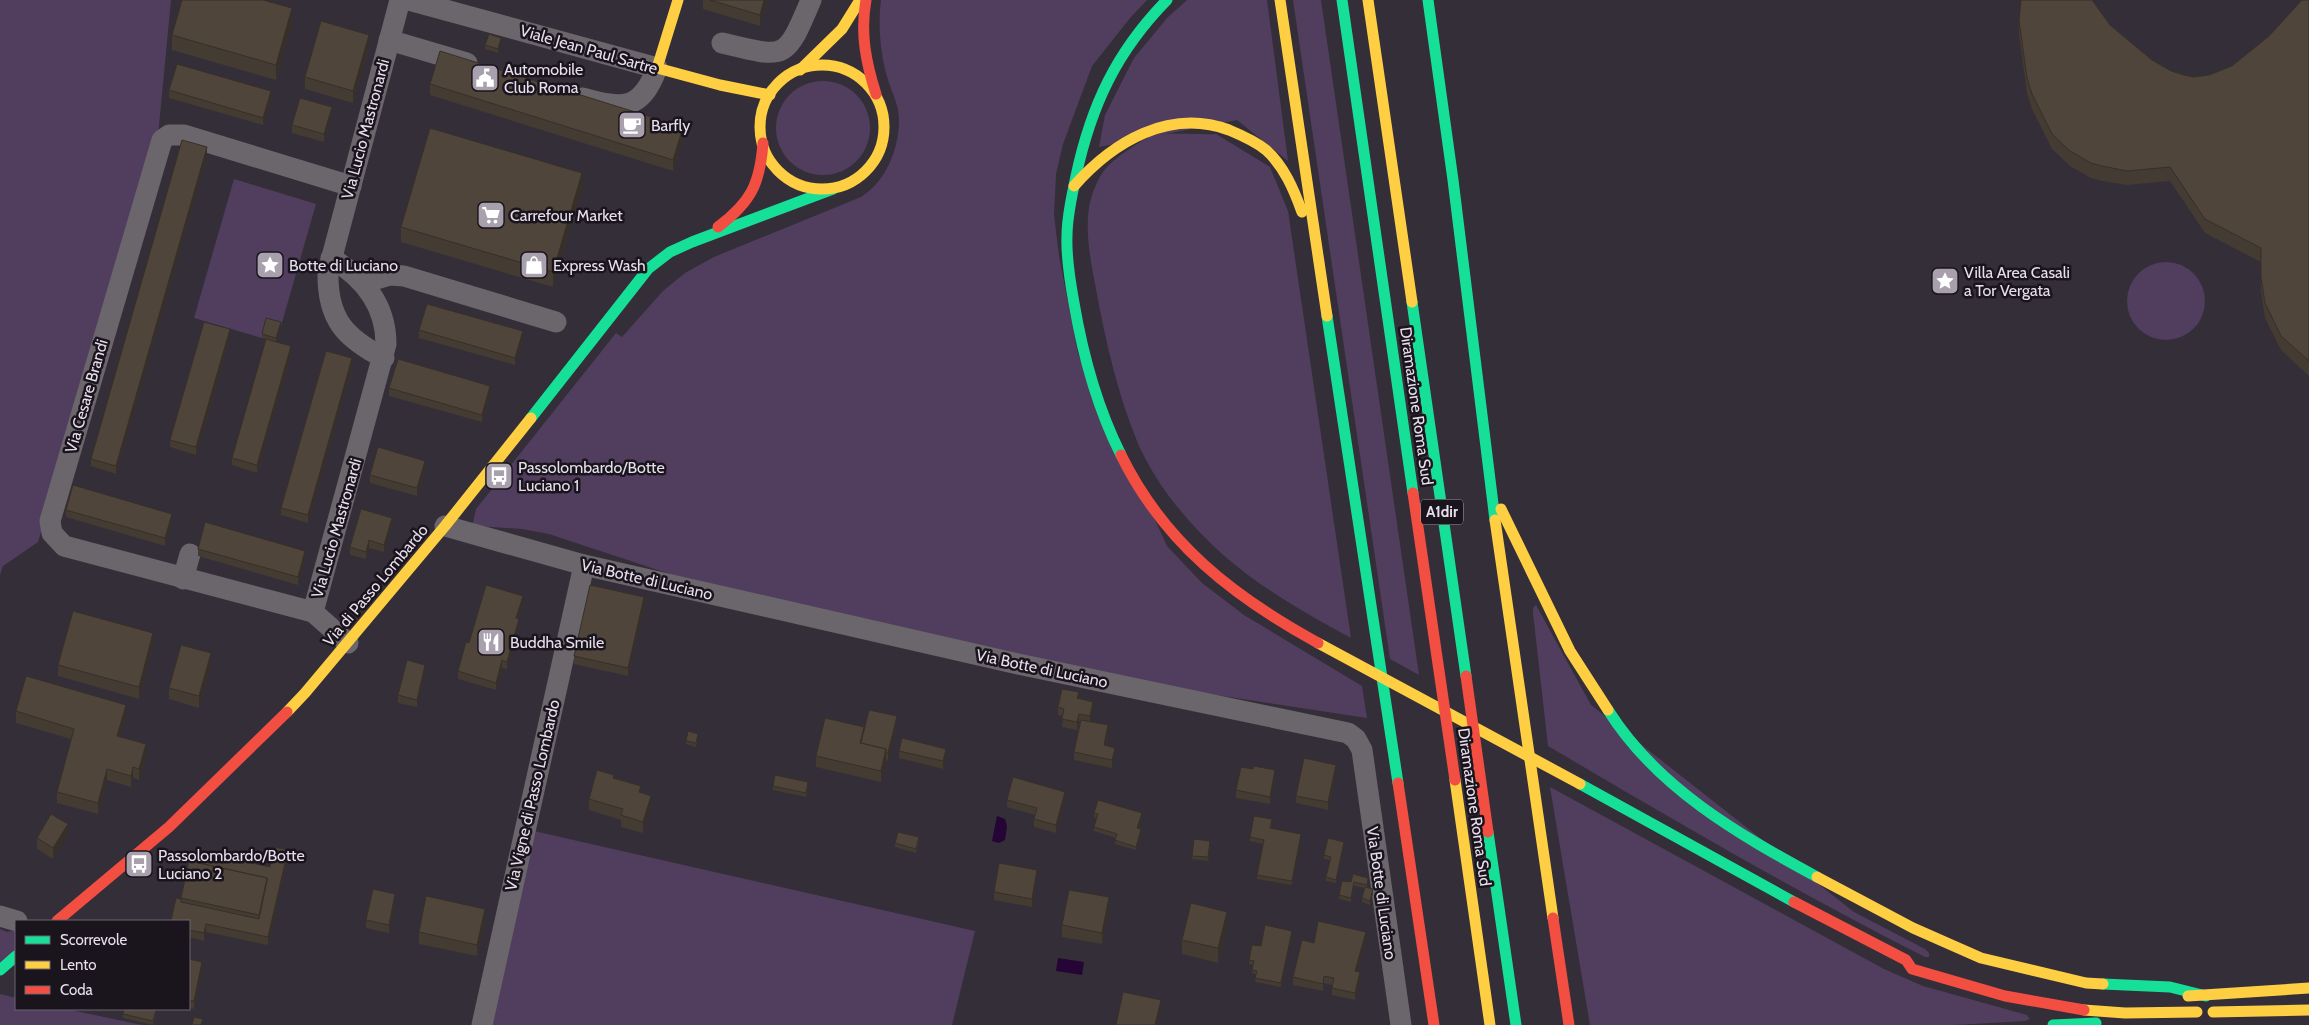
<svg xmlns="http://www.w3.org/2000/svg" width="2309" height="1025" viewBox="0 0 2309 1025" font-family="Cabin,sans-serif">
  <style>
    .green { fill: #513e5e }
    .water { fill: #250436 }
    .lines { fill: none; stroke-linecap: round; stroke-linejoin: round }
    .street { stroke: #6a666b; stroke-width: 21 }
    .fast { stroke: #16e098; stroke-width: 11 }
    .slow { stroke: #ffcf43; stroke-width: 11 }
    .jam { stroke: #f24e42; stroke-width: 11 }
    .wall { fill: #443b32 }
    .shaded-wall { fill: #373029 }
    .building { fill: #4f453a; stroke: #373029 }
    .labels { text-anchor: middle; stroke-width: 5; stroke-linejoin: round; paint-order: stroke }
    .shield { fill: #1a141d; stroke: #aaa2ae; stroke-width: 1 }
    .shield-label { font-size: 15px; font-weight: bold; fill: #e7dfec }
    .street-label { font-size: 16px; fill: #e7dfec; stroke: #1a141d }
    .poi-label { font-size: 16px; fill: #e7dfec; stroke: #1a141d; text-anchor: start }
  </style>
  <rect width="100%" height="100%" fill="#342e39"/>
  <g class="green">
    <path d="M0 0H171L158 136 38 542 3 566 0 575Z"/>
    <path d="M881 0H1147L1130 18 1092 66 1063 144 1056 174 1054 215 1059 256 1078 354 1167 546 1202 583 1244 615 1362 686 1367 718 1197 692 976 646 670 574 549 534 522 529 476 526 473 523 476 509 616 333 622 337 663 291 685 273 714 257 861 197C888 181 903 140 898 109 895 97 889 85 886 73 880 50 878 23 881 0Z"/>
    <path d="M1187 0H1267L1288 161 1237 120 1099 147 1105 115 1134 58 1167 18Z"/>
    <path d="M1293 0H1321L1419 675 1390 659Z"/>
    <circle cx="823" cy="128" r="47"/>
    <path d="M1216 134 1270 167 1288 211 1351 638C1276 597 1221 565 1168 495 1157 480 1147 463 1139 446 1118 396 1106 343 1096 289 1091 263 1085 234 1089 207 1092 193 1098 176 1108 166 1114 159 1144 138 1152 136 1168 132 1198 135 1216 134Z"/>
    <path d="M234 179 316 204 281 326 267 322 262 338 194 318Z"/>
    <circle cx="2166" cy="301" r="39"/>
    <path d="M1536 605 1591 705 1854 912 1925 949 1929 953V957H1925C1796 892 1672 819 1548 746L1533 613V608Z"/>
    <path d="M1550 787 1884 969 1923 986 2027 1015 2030 1019 2025 1021 1955 1025H1590Z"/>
    <path d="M525 829 975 931 952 1025H482Z"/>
    <path d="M0 929 7 932 16 930V950L0 964Z"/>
    <path d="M0 994 16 998V1009H66L142 1025H0Z"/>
  </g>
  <g class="water">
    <path d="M997 816 1005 819 1007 826 1005 840 999 843 992 841Z"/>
    <path d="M1058 958 1084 962 1082 975 1056 971Z"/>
  </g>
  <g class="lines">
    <g class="street">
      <path d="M409 0 657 68C641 111 623 109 583 98"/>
      <path d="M389 40 467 63"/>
      <path d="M722 43C786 58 785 62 811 0"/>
      <path d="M363 283 390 275 404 276 556 322"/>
      <path d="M384 358C345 338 327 319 328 272L400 0"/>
      <path d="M445 526 584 565 1018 664 1348 733 1356 739 1362 750 1401 1025"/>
      <path d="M183 579 190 554"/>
      <path d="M313 612 386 344C386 305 363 277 331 258"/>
      <path d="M348 643 313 612 64 546 52 533 50 521 162 140 169 135H184L351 186"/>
      <path d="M0 916 17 921"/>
      <path d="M482 1025 584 565"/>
    </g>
    <g class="fast">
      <path d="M1342 0 1413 493"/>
      <path d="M1428 0 1453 180 1495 520"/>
      <path d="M1412 302 1466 676"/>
      <path d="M1327 316 1398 783"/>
      <path d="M531 418 648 269 670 252 692 242 833 189"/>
      <path d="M1121 455C1097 407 1083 356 1074 303 1070 281 1066 258 1067 236 1067 215 1072 196 1076 176 1091 106 1116 52 1167 0"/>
      <path d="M1608 710C1657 788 1738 834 1817 877"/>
      <path d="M1580 784 1794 902"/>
      <path d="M1488 832 1516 1025"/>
      <path d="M0 970 16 956"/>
      <path d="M2103 984 2170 987 2206 996"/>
      <path d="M2053 1025 2096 1023"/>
    </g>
    <g class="slow">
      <path d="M678 0 657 68 720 85 770 95"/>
      <path d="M1280 0 1327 316"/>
      <path d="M1368 0 1412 302"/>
      <circle cx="822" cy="127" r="62"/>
      <path d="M800 70 842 29 860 0"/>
      <path d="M1074 186C1113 142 1169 108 1229 130 1241 135 1255 141 1266 150 1284 166 1294 190 1302 212"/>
      <path d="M1501 509 1570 651 1608 710"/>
      <path d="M1495 520 1553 918"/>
      <path d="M1318 643 1580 784"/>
      <path d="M287 712 305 693 445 526 531 418"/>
      <path d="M1455 780 1490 1025"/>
      <path d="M1817 877 1913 928 1981 958 2086 983 2103 984"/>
      <path d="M2188 996 2309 988"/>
      <path d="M2084 1010 2125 1013 2197 1012"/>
      <path d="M2213 1012 2309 1010"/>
    </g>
    <g class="jam">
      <path d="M866 0C860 33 866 63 876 94"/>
      <path d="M718 227C751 202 760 184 763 143"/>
      <path d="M1121 455C1164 543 1234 597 1318 643"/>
      <path d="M1413 493 1455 780"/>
      <path d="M1466 676 1488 832"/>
      <path d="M1398 783 1434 1025"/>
      <path d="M1794 902 1906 960 1912 969 2005 996 2084 1010"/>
      <path d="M1553 918 1569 1025"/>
      <path d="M57 921 169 827 287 712"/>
    </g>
  </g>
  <g class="wall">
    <path d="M703 0H767L760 26 703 9Z"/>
    <path d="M2309 0V376L2281 350 2265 318 2261 292V262L2205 233 2170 181 2127 185 2102 181 2091 178 2070 166 2052 149 2032 109 2027 93 2019 35V20L2110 25 2152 60 2171 71 2184 75 2194 77 2209 75 2232 66 2269 36Z"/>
    <path d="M292 23 276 80 172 50V35Z"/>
    <path d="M501 42 498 53 485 49V45Z"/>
    <path d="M369 46 353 103 305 89V77Z"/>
    <path d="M430 84 683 138 673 171 430 95Z"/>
    <path d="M169 90 271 98 263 125 169 98Z"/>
    <path d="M332 115 324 142 292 133V125Z"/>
    <path d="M207 155 116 474 91 466V459Z"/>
    <path d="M582 188 553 287 401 242V227Z"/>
    <path d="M281 326 276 342 262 338V334Z"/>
    <path d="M419 330 523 339 515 365 419 338Z"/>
    <path d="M230 337 196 455 170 447V440Z"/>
    <path d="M291 354 257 473 232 465V458Z"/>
    <path d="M352 366 308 523 281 515V508Z"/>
    <path d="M389 388 490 393 482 422 389 396Z"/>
    <path d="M425 468 417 496 370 483V475Z"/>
    <path d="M66 510 172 521 165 546 66 517Z"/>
    <path d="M392 525 384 552 369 548 366 559 350 555V547Z"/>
    <path d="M198 549 305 559 298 585 198 556Z"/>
    <path d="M523 604 518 618 519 626 507 669 502 668 496 690 458 679V671Z"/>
    <path d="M644 605 628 676 574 664V656Z"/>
    <path d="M153 645 139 699 58 676V665Z"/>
    <path d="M211 665 199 708 169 699V688Z"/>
    <path d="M425 672 417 707 398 703V695Z"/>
    <path d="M1079 699 1093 709 1090 722 1108 733 1106 746 1115 755 1112 768 1074 760V752L1080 722 1079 721 1077 730 1062 727 1063 716 1058 715V707Z"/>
    <path d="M16 711 126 717 120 737 146 755 139 780 133 778 131 787 107 780 98 814 57 803V792L71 739 16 723Z"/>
    <path d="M897 724 888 761 886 760 881 782 816 767V756L864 731Z"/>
    <path d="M698 738 696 747 686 744V741Z"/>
    <path d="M899 751 946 756 943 769 899 758Z"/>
    <path d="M1336 773 1328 810 1296 803V796Z"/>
    <path d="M1275 778 1270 804 1236 798V790Z"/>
    <path d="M614 779 641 793 651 807 643 833 621 827V820L589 810V799Z"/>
    <path d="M773 786H808L806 797 773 790Z"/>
    <path d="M1065 799 1056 833 1034 827V819L1035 815 1007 807V800Z"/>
    <path d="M1094 813 1142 817 1138 828 1141 833 1136 850 1115 844 1116 838 1094 831V827L1097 818 1094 817Z"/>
    <path d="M1272 823 1271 828 1301 838 1292 885 1257 879V875L1263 844 1250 841V837Z"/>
    <path d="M68 835 53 859 37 849V838Z"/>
    <path d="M919 841 916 853 895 847V843Z"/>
    <path d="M1210 844 1208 861 1192 859V856Z"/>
    <path d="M1344 846 1336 883 1326 881V877L1330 860 1324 859V855Z"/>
    <path d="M288 857 268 945 206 932 204 941 189 937V921H171L181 899 189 861 270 867Z"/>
    <path d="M1037 877 1032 907 994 900V892Z"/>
    <path d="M1351 882H1368L1367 887 1373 893 1370 905 1362 902V898L1365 888 1354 886 1351 902 1339 899V895Z"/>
    <path d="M395 902 389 933 366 928V920Z"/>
    <path d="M1109 909 1102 944 1062 937V925Z"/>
    <path d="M485 920 477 956 419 944V932Z"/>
    <path d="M1227 927 1218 963 1182 954V940Z"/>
    <path d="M1292 934 1281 987 1255 982 1256 974 1252 973 1253 965 1249 964V960L1261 946Z"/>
    <path d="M1366 939 1357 972 1360 980 1355 1000 1332 995V985L1324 983 1323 991 1293 985V977L1314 943Z"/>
    <path d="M189 959 202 970 194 1009 189 1008Z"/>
    <path d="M156 1013 153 1025 123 1018V1014Z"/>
  </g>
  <g class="shaded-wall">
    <path d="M764 0H767L760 26V15Z"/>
    <path d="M292 8V23L276 80V65Z"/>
    <path d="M369 35V46L353 103V91Z"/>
    <path d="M501 38V42L498 53V49Z"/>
    <path d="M271 91V98L263 125V118Z"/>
    <path d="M332 107V115L324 142V134Z"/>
    <path d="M683 127V138L673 171V160Z"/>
    <path d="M207 147V155L116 474V466Z"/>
    <path d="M582 173V188L553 287V272Z"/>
    <path d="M281 322V326L276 342V338Z"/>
    <path d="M230 329V337L196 455V447Z"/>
    <path d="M523 331V339L515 365V358Z"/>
    <path d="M291 346V354L257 473V465Z"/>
    <path d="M352 358V366L308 523V515Z"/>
    <path d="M490 386V393L482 422V415Z"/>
    <path d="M425 461V468L417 496V488Z"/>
    <path d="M172 514V521L165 546V538Z"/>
    <path d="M392 518V525L384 552V545Z"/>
    <path d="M369 540V548L366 559V552Z"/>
    <path d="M305 551V559L298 585V577Z"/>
    <path d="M523 596V604L516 625V618Z"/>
    <path d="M644 597V605L628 676V668Z"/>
    <path d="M519 619V626L507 669V662Z"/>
    <path d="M153 633V645L139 699V687Z"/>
    <path d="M211 653V665L199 708V696Z"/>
    <path d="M502 660V668L496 690V683Z"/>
    <path d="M425 665V672L417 707V700Z"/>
    <path d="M1093 702V709L1090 724V716Z"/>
    <path d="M126 705V717L117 748V736Z"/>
    <path d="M1079 714V721L1077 730V722Z"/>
    <path d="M897 716V724L888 761V753Z"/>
    <path d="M1108 725V733L1104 753V745Z"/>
    <path d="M146 744V755L139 780V769Z"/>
    <path d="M1115 748V755L1112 768V760Z"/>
    <path d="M886 749V760L881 782V771Z"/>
    <path d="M946 749V756L943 769V761Z"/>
    <path d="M1336 765V773L1328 810V802Z"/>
    <path d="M133 767V778L131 787V776Z"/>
    <path d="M107 769V780L98 814V803Z"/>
    <path d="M1275 770V778L1270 804V797Z"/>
    <path d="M1065 792V799L1056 833V825Z"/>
    <path d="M651 796V807L643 833V822Z"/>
    <path d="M1142 813V817L1137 832V828Z"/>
    <path d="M68 824V835L53 859V848Z"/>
    <path d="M1141 829V833L1136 850V847Z"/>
    <path d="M1301 834V838L1292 885V881Z"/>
    <path d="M1344 842V846L1336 883V880Z"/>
    <path d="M288 850V857L268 945V937Z"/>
    <path d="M1037 870V877L1032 907V899Z"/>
    <path d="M1354 882V886L1351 902V898Z"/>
    <path d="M1373 889V893L1370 905V901Z"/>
    <path d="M395 894V902L389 933V925Z"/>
    <path d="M1109 897V909L1102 944V933Z"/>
    <path d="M485 909V920L477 956V945Z"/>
    <path d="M1227 912V927L1218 963V948Z"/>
    <path d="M206 924V932L204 941V933Z"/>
    <path d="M1292 931V934L1281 987V983Z"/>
    <path d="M1366 932V939L1355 979V971Z"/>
    <path d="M202 962V970L194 1009V1001Z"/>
    <path d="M1360 972V980L1355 1000V993Z"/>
    <path d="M1324 976V983L1323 991V984Z"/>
    <path d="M1161 1000V1008L1157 1025H1155Z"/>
  </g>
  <g class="building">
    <path d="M182 0H263L292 8 276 65 172 35Z"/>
    <path d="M710 0H764L760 15Z"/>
    <path d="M2021 0H2092L2110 25 2152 60 2171 71 2184 75 2194 77 2209 75 2232 66 2269 36 2302 0H2309V361L2281 336 2265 303 2261 277V248L2205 219 2170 167 2127 171 2102 166 2091 163 2070 151 2052 134 2032 94 2027 78 2019 20Z"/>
    <path d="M321 21 369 35 353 91 305 77Z"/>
    <path d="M489 34 501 38 498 49 485 45Z"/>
    <path d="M440 51 683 127 673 160 430 84Z"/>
    <path d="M177 64 271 91 263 118 169 90Z"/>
    <path d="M300 98 332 107 324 134 292 125Z"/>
    <path d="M430 128 582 173 553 272 401 227Z"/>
    <path d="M182 140 207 147 116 466 91 459Z"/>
    <path d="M427 304 523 331 515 358 419 330Z"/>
    <path d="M266 318 281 322 276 338 262 334Z"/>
    <path d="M204 322 230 329 196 447 170 440Z"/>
    <path d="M266 339 291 346 257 465 232 458Z"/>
    <path d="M326 351 352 358 308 515 281 508Z"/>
    <path d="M398 359 490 386 482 415 389 388Z"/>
    <path d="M378 447 425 461 417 488 370 475Z"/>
    <path d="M73 485 172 514 165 538 66 510Z"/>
    <path d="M361 509 392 518 384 545 369 540 366 552 350 547Z"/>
    <path d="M205 522 305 551 298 577 198 549Z"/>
    <path d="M486 585 523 596 516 618 519 619 507 662 502 660 496 683 458 671 466 642 469 643Z"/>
    <path d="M590 585 644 597 628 668 574 656Z"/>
    <path d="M73 611 153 633 139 687 58 665Z"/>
    <path d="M181 645 211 653 199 696 169 688Z"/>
    <path d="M407 660 425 665 417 700 398 695Z"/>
    <path d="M26 676 126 705 117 736 146 744 139 769 133 767 131 776 107 769 98 803 57 792 74 729 16 711Z"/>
    <path d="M1062 689 1079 692 1077 698 1093 702 1090 716 1079 714 1077 722 1062 719 1064 709 1058 707Z"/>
    <path d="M869 710 897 716 888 753H886V749L861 743Z"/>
    <path d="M825 718 864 727 860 743 886 749 881 771 816 756Z"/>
    <path d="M1081 720 1108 725 1104 745 1115 748 1112 760 1074 752Z"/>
    <path d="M688 731 698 734 696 743 686 741Z"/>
    <path d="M902 738 946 749 943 761 899 751Z"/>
    <path d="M1304 758 1336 765 1328 802 1296 796Z"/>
    <path d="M1254 766 1275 770 1270 797 1236 790 1241 767 1253 769Z"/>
    <path d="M597 770 614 775 613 778 641 786 639 792 651 796 643 822 621 815 623 809 589 799Z"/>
    <path d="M775 775 808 782 806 793 773 786Z"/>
    <path d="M1013 777 1065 792 1056 825 1034 819 1037 808 1007 800Z"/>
    <path d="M1098 800 1142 813 1137 828 1141 829 1136 847 1115 840 1117 834 1094 827 1098 814 1094 813Z"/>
    <path d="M51 814 68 824 53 848 37 838Z"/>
    <path d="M1254 816 1272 819 1270 828 1301 834 1292 881 1257 875 1264 840 1250 837Z"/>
    <path d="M898 832 919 837 916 849 895 843Z"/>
    <path d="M1328 838 1344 842 1336 880 1326 877 1331 857 1324 855Z"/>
    <path d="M1194 839 1210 841 1208 857 1192 856Z"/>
    <path d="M274 847 288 850 268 937 206 924 204 933 189 930V921H171L176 898 181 899V902L259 919 267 881V878L190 861 192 850 270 867Z"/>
    <path d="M189 861 267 878 259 915 181 898Z"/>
    <path d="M999 863 1037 870 1032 899 994 892Z"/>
    <path d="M1353 874 1368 878 1367 885 1354 882 1351 898 1339 895 1342 881 1351 882Z"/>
    <path d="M1365 887 1373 889 1370 901 1362 898Z"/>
    <path d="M373 889 395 894 389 925 366 920Z"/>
    <path d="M1069 890 1109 897 1102 933 1062 925Z"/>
    <path d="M426 896 485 909 477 945 419 932Z"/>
    <path d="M1191 903 1227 912 1218 948 1182 940Z"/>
    <path d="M1318 921 1366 932 1355 971 1360 972 1355 993 1332 988 1334 978 1324 976 1323 984 1293 977 1302 940 1314 943Z"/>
    <path d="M1265 925 1292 931 1281 983 1255 978 1257 971 1252 970 1254 961 1249 960 1252 945 1261 946Z"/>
    <path d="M189 959 202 962 194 1001 189 1000Z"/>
    <path d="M1123 992 1161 1000 1155 1025H1116Z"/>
    <path d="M124 1009H152L156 1010 153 1021 123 1014Z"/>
    <path d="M194 1017 203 1019 201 1025H192Z"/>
  </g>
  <defs>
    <symbol id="civic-square" viewBox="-11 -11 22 22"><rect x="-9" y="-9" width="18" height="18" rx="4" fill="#a8a1ad" stroke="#1a141d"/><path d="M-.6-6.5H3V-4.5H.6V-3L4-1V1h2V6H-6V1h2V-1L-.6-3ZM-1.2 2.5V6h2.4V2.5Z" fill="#fff"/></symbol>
    <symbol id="cafe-square" viewBox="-11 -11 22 22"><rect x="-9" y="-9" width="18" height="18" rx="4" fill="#a8a1ad" stroke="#1a141d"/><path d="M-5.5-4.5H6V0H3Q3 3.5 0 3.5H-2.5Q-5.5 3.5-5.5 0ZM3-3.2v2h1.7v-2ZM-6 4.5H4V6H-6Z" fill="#fff"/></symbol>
    <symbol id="supermarket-square" viewBox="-11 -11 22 22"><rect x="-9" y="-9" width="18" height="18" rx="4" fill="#a8a1ad" stroke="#1a141d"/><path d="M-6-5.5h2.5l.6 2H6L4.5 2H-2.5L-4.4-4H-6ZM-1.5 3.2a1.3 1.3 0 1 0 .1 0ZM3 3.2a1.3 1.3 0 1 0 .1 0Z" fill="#fff"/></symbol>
    <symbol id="sight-square" viewBox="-11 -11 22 22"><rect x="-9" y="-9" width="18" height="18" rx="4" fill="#a8a1ad" stroke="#1a141d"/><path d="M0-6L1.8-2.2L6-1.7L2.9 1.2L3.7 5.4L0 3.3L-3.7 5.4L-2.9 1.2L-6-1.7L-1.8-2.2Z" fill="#fff"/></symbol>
    <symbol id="shop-square" viewBox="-11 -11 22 22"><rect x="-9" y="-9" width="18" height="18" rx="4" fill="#a8a1ad" stroke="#1a141d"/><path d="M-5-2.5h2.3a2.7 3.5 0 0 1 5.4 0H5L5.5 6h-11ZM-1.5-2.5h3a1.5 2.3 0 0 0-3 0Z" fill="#fff"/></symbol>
    <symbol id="bus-square" viewBox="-11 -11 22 22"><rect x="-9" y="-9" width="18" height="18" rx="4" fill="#a8a1ad" stroke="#1a141d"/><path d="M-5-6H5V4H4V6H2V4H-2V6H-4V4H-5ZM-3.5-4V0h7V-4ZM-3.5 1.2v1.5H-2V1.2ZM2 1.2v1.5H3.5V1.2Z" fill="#fff"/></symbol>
    <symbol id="restaurant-square" viewBox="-11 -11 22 22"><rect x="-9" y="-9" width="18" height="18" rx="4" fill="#a8a1ad" stroke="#1a141d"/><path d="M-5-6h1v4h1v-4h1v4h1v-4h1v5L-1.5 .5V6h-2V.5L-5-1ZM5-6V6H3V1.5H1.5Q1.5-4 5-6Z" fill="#fff"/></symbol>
  </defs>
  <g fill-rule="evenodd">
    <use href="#civic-square" x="469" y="62" width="32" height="32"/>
    <use href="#cafe-square" x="616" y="109" width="32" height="32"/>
    <use href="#supermarket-square" x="475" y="199" width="32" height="32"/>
    <use href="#sight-square" x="254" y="249" width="32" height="32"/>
    <use href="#shop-square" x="518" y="249" width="32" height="32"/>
    <use href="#sight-square" x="1929" y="265" width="32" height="32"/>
    <use href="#bus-square" x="483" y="460" width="32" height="32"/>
    <use href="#restaurant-square" x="475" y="626" width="32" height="32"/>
    <use href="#bus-square" x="123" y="848" width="32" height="32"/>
  </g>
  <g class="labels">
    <rect class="shield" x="1421" y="499.5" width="42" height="25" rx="4"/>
    <g class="shield-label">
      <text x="1442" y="517">A1dir</text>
    </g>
    <g class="street-label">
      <text transform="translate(589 49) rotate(16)" y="6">Viale Jean Paul Sartre</text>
      <text transform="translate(365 129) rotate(-75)" y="6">Via Lucio Mastronardi</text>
      <text transform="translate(86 396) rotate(-74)" y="6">Via Cesare Brandi</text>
      <text transform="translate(1417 406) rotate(82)" y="6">Diramazione Roma Sud</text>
      <text transform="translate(336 528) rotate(-74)" y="6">Via Lucio Mastronardi</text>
      <text transform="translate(647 579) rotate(13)" y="6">Via Botte di Luciano</text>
      <text transform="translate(375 585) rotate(-50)" y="6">Via di Passo Lombardo</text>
      <text transform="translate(1042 668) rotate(12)" y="6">Via Botte di Luciano</text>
      <text transform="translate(532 795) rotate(-77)" y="6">Via Vigne di Passo Lombardo</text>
      <text transform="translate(1475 807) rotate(82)" y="6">Diramazione Roma Sud</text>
      <text transform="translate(1382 893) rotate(82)" y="6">Via Botte di Luciano</text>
    </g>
    <g class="poi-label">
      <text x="504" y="75">Automobile<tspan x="504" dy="18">Club Roma</tspan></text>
      <text x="651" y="131">Barfly</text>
      <text x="510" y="221">Carrefour Market</text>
      <text x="289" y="271">Botte di Luciano</text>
      <text x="553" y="271">Express Wash</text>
      <text x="1964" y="278">Villa Area Casali<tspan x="1964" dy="18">a Tor Vergata</tspan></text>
      <text x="518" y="473">Passolombardo/Botte<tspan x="518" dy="18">Luciano 1</tspan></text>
      <text x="510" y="648">Buddha Smile</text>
      <text x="158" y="861">Passolombardo/Botte<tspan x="158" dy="18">Luciano 2</tspan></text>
    </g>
  </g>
  <rect x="15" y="920" width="175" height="90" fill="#1a141d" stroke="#6c6570"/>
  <rect x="25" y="936" width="25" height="8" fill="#16e098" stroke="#6c6570"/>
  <text x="60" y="945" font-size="15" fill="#e7dfec">Scorrevole</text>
  <rect x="25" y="961" width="25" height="8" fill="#ffcf43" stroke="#6c6570"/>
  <text x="60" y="970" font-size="15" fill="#e7dfec">Lento</text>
  <rect x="25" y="986" width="25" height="8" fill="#f24e42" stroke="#6c6570"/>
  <text x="60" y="995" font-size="15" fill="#e7dfec">Coda</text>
</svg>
